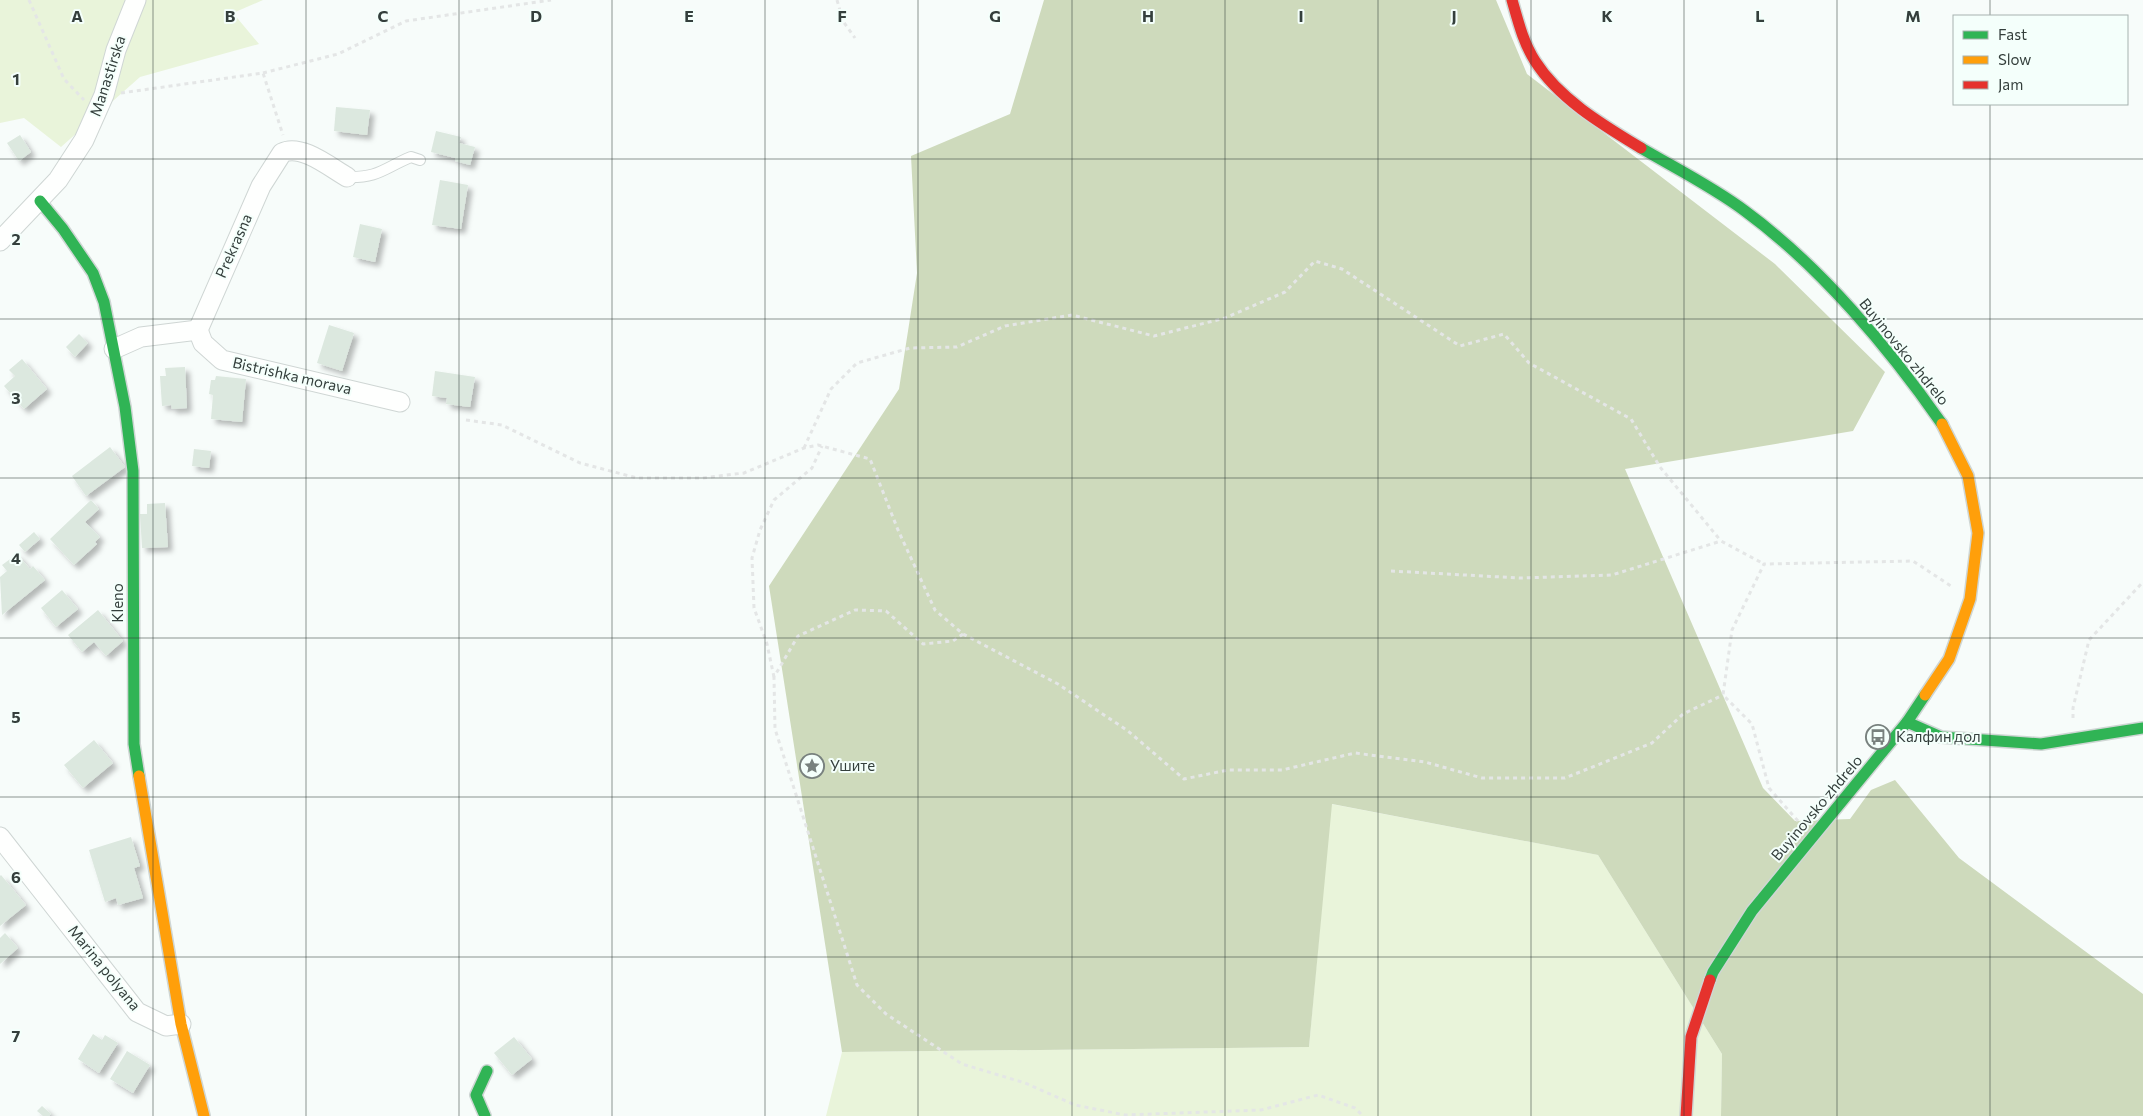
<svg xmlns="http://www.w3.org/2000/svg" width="2143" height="1116" viewBox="0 0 2143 1116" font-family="Commissioner,sans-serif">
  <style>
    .green { fill: #e9f4da }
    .forest { fill: #cedabc }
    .building { fill: #dce8df; filter: url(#shadow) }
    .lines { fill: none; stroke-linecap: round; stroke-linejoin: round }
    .lane-casing { stroke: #cfd6d4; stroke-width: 12 }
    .street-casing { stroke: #cfd6d4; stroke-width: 21 }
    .fast-casing { stroke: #cfd6d4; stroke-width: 14 }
    .slow-casing { stroke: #cfd6d4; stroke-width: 14 }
    .jam-casing { stroke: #cfd6d4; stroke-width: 14 }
    .path { stroke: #e4e6e6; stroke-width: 3; stroke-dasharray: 4 4; stroke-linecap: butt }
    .lane { stroke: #fefffe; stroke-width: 10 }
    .street { stroke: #fefffe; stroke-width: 19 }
    .fast { stroke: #30b455; stroke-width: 11 }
    .slow { stroke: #ff9f0a; stroke-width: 11 }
    .jam { stroke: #e5322d; stroke-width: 11 }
    .grid { fill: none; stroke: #343f3c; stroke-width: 1; stroke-opacity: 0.55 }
    .labels { text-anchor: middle; stroke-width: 4; stroke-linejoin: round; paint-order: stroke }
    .street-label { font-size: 15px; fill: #343f3c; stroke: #f4fffb }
    .poi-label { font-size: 15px; fill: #343f3c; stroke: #f4fffb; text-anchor: start }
    .grid-label { font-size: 16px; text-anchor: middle; font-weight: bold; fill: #343f3c; stroke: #f4fffb; stroke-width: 4; stroke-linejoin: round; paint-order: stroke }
  </style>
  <defs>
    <filter id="shadow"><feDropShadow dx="4.5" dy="4.5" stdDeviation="2.5" flood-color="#0004"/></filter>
  </defs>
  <rect width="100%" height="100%" fill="#f7fcfa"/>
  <g class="green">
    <path d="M0 0H263L233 13 259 44 140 77 61 147 24 118 0 123Z"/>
    <path d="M1331 804 1598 855 1722 1054 1721 1116H826L842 1052 1309 1047Z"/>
  </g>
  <path class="forest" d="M1044 0H1496L1527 74 1775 264 1885 372 1853 431 1625 469 1763 788 1795 821 1850 819 1871 790 1895 780 1959 858 2143 994V1116H1721L1722 1054 1598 855 1332 804 1309 1047 842 1052 769 586 899 389 917 273 911 156 1010 114Z"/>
  <g class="building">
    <path d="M336 107 370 110 367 135 334 131Z"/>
    <path d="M436 131 461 137 459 143 475 147 470 165 455 161V158L431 152Z"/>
    <path d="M20 135 31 152 19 161 7 143Z"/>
    <path d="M440 180 468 185 461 229 432 225Z"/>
    <path d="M360 224 382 229 375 262 353 257Z"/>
    <path d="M329 325 354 333 342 371 317 363Z"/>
    <path d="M79 334 88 343 75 357 66 347Z"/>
    <path d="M22 359 47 389 24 409 4 386 15 376 9 370Z"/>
    <path d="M185 367 187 408 172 409 171 405 162 406 160 376H166L165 368Z"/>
    <path d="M435 371 475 377 470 407 446 404 447 398 432 396Z"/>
    <path d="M216 376 246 379 242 422 211 419 213 395 209 394 211 380H215Z"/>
    <path d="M110 447 125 467 86 496 72 476Z"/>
    <path d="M194 449 211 451 209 468 192 466Z"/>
    <path d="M91 500 99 509 85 522 100 537 95 542 97 544 74 565 50 539Z"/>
    <path d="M165 503 168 547 142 548 140 514H147V504Z"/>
    <path d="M34 532 40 539 25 552 19 545Z"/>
    <path d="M17 554 30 569 33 566 45 580 2 615 0 577 7 571 2 565Z"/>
    <path d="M62 590 78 609 56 627 41 608Z"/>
    <path d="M98 610 123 641 106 656 94 642 82 652 68 635Z"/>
    <path d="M94 740 113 763 83 788 64 765Z"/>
    <path d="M131 837 140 866 134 868 143 898 118 905 116 898 105 902 89 850Z"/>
    <path d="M1 875 26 905 0 926V876Z"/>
    <path d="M5 933 18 948 0 964V938Z"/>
    <path d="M93 1034 102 1040 105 1035 118 1043 99 1073 78 1059Z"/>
    <path d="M514 1037 532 1059 512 1075 494 1053Z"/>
    <path d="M127 1051 150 1065 133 1093 110 1079Z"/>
    <path d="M42 1106 51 1114 49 1116H43L37 1111Z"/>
  </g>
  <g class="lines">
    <defs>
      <path id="lane" d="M347 177C379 178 384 168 411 157L420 160"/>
      <g id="street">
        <path d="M0 241 58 180 84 140 104 95 116 50 136 0"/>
        <path d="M198 330 261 186 282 153C301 143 331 168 347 177"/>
        <path d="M198 330 203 343 222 360 400 402"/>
        <path d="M114 349 141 337 198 330"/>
        <path d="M0 837 137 1012 166 1026 181 1024"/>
      </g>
      <g id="fast">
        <path d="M1641 148C1675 168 1713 187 1745 211 1820 266 1889 348 1942 424"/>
        <path d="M40 201 63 229 93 273 104 302 125 407 133 471 134 744 139 776"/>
        <path d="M1907 722 1941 737 2041 744 2143 728"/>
        <path d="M1710 980 1713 972 1752 911 1907 722 1925 695"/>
        <path d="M485 1116 476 1095 487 1071"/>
      </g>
      <g id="slow">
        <path d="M1925 695 1949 659 1970 599 1978 533 1968 476 1942 424"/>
        <path d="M139 776 181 1024 204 1116"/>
      </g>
      <g id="jam">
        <path d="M1512 0C1518 21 1523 42 1535 61 1559 99 1603 125 1641 148"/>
        <path d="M1686 1116 1691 1037 1710 980"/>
      </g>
    </defs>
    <use href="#lane" class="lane-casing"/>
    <use href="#street" class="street-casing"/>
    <use href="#fast" class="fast-casing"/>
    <use href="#slow" class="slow-casing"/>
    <use href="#jam" class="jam-casing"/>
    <g class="path">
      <path d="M29 0 64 79 84 100"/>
      <path d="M837 0 843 21 855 38"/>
      <path d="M263 73 338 54 406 21 551 0"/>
      <path d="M121 93 263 73 283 135"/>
      <path d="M466 420 502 425 580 463 637 478H702L744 473 804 448 818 445 870 459 898 530 935 610 963 634 1058 684 1128 731 1184 779 1228 770H1282L1355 753 1425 762 1482 778H1565L1652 743 1683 714 1723 695"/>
      <path d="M804 448 831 389 857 363 910 348 957 347 1005 326 1072 315 1154 336 1225 318 1285 292 1315 261 1342 269 1460 346 1504 334 1529 363 1631 419 1660 467 1721 541"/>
      <path d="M1391 571 1520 578 1612 575 1721 541 1764 564"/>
      <path d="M963 634 953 641 923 644 886 611 855 610 798 636 774 677 775 729 857 985 886 1014 962 1064 1025 1083 1075 1105 1125 1115 1261 1110 1318 1095 1355 1108 1363 1116"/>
      <path d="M774 677 767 644 754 608 752 558 760 530 774 500 812 468 822 446"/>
      <path d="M2073 718V708L2089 640 2143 582"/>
      <path d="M1798 821 1769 788 1752 724 1723 695 1732 630 1764 564 1913 561 1951 586"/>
    </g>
    <use href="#lane" class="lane"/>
    <use href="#street" class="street"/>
    <use href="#fast" class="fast"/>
    <use href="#slow" class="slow"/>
    <use href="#jam" class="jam"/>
  </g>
  <path class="grid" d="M153 0V1116M306 0V1116M459 0V1116M612 0V1116M765 0V1116M918 0V1116M1072 0V1116M1225 0V1116M1378 0V1116M1531 0V1116M1684 0V1116M1837 0V1116M1990 0V16M1990 104V1116M0 159H2143M0 319H2143M0 478H2143M0 638H2143M0 797H2143M0 957H2143"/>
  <defs>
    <symbol id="bus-ring" viewBox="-11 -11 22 22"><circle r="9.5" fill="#f4fffb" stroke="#78817e" stroke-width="1.5"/><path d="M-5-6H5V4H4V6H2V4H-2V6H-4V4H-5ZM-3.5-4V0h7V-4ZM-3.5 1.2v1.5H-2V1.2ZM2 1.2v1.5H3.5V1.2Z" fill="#78817e"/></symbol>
    <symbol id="sight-ring" viewBox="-11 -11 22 22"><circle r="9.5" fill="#f4fffb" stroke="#78817e" stroke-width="1.5"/><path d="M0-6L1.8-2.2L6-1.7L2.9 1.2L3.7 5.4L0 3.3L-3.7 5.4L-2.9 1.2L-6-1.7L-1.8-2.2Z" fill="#78817e"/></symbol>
  </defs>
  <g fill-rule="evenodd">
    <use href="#bus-ring" x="1864" y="723" width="28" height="28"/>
    <use href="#sight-ring" x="798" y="752" width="28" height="28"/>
  </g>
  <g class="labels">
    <g class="street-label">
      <text transform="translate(108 76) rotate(-72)" y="5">Manastirska</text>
      <text transform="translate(234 246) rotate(-66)" y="5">Prekrasna</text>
      <text transform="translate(1904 352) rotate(51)" y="5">Buyinovsko zhdrelo</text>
      <text transform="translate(292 376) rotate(13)" y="5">Bistrishka morava</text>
      <text transform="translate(118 603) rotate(-90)" y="5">Kleno</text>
      <text transform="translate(1817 808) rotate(-50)" y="5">Buyinovsko zhdrelo</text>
      <text transform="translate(104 968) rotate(51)" y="5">Marina polyana</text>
    </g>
    <g class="poi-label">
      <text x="1896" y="742">Калфин дол</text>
      <text x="830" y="771">Ушите</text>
    </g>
  </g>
  <g class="grid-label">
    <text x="77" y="22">A</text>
    <text x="230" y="22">B</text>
    <text x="383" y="22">C</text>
    <text x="536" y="22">D</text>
    <text x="689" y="22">E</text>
    <text x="842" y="22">F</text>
    <text x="995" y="22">G</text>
    <text x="1148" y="22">H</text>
    <text x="1301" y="22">I</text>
    <text x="1454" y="22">J</text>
    <text x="1607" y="22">K</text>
    <text x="1760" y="22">L</text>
    <text x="1913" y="22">M</text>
    <text x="16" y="85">1</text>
    <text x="16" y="245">2</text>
    <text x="16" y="404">3</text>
    <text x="16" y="564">4</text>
    <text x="16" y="723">5</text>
    <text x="16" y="883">6</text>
    <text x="16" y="1042">7</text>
  </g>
  <rect x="1953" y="15" width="175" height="90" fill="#f4fffb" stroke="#a7b2af"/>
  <rect x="1963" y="31" width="25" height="8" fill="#30b455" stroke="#a7b2af"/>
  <text x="1998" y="40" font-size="15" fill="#343f3c">Fast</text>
  <rect x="1963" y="56" width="25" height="8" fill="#ff9f0a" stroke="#a7b2af"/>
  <text x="1998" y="65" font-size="15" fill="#343f3c">Slow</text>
  <rect x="1963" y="81" width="25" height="8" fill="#e5322d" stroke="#a7b2af"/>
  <text x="1998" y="90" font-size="15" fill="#343f3c">Jam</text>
</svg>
